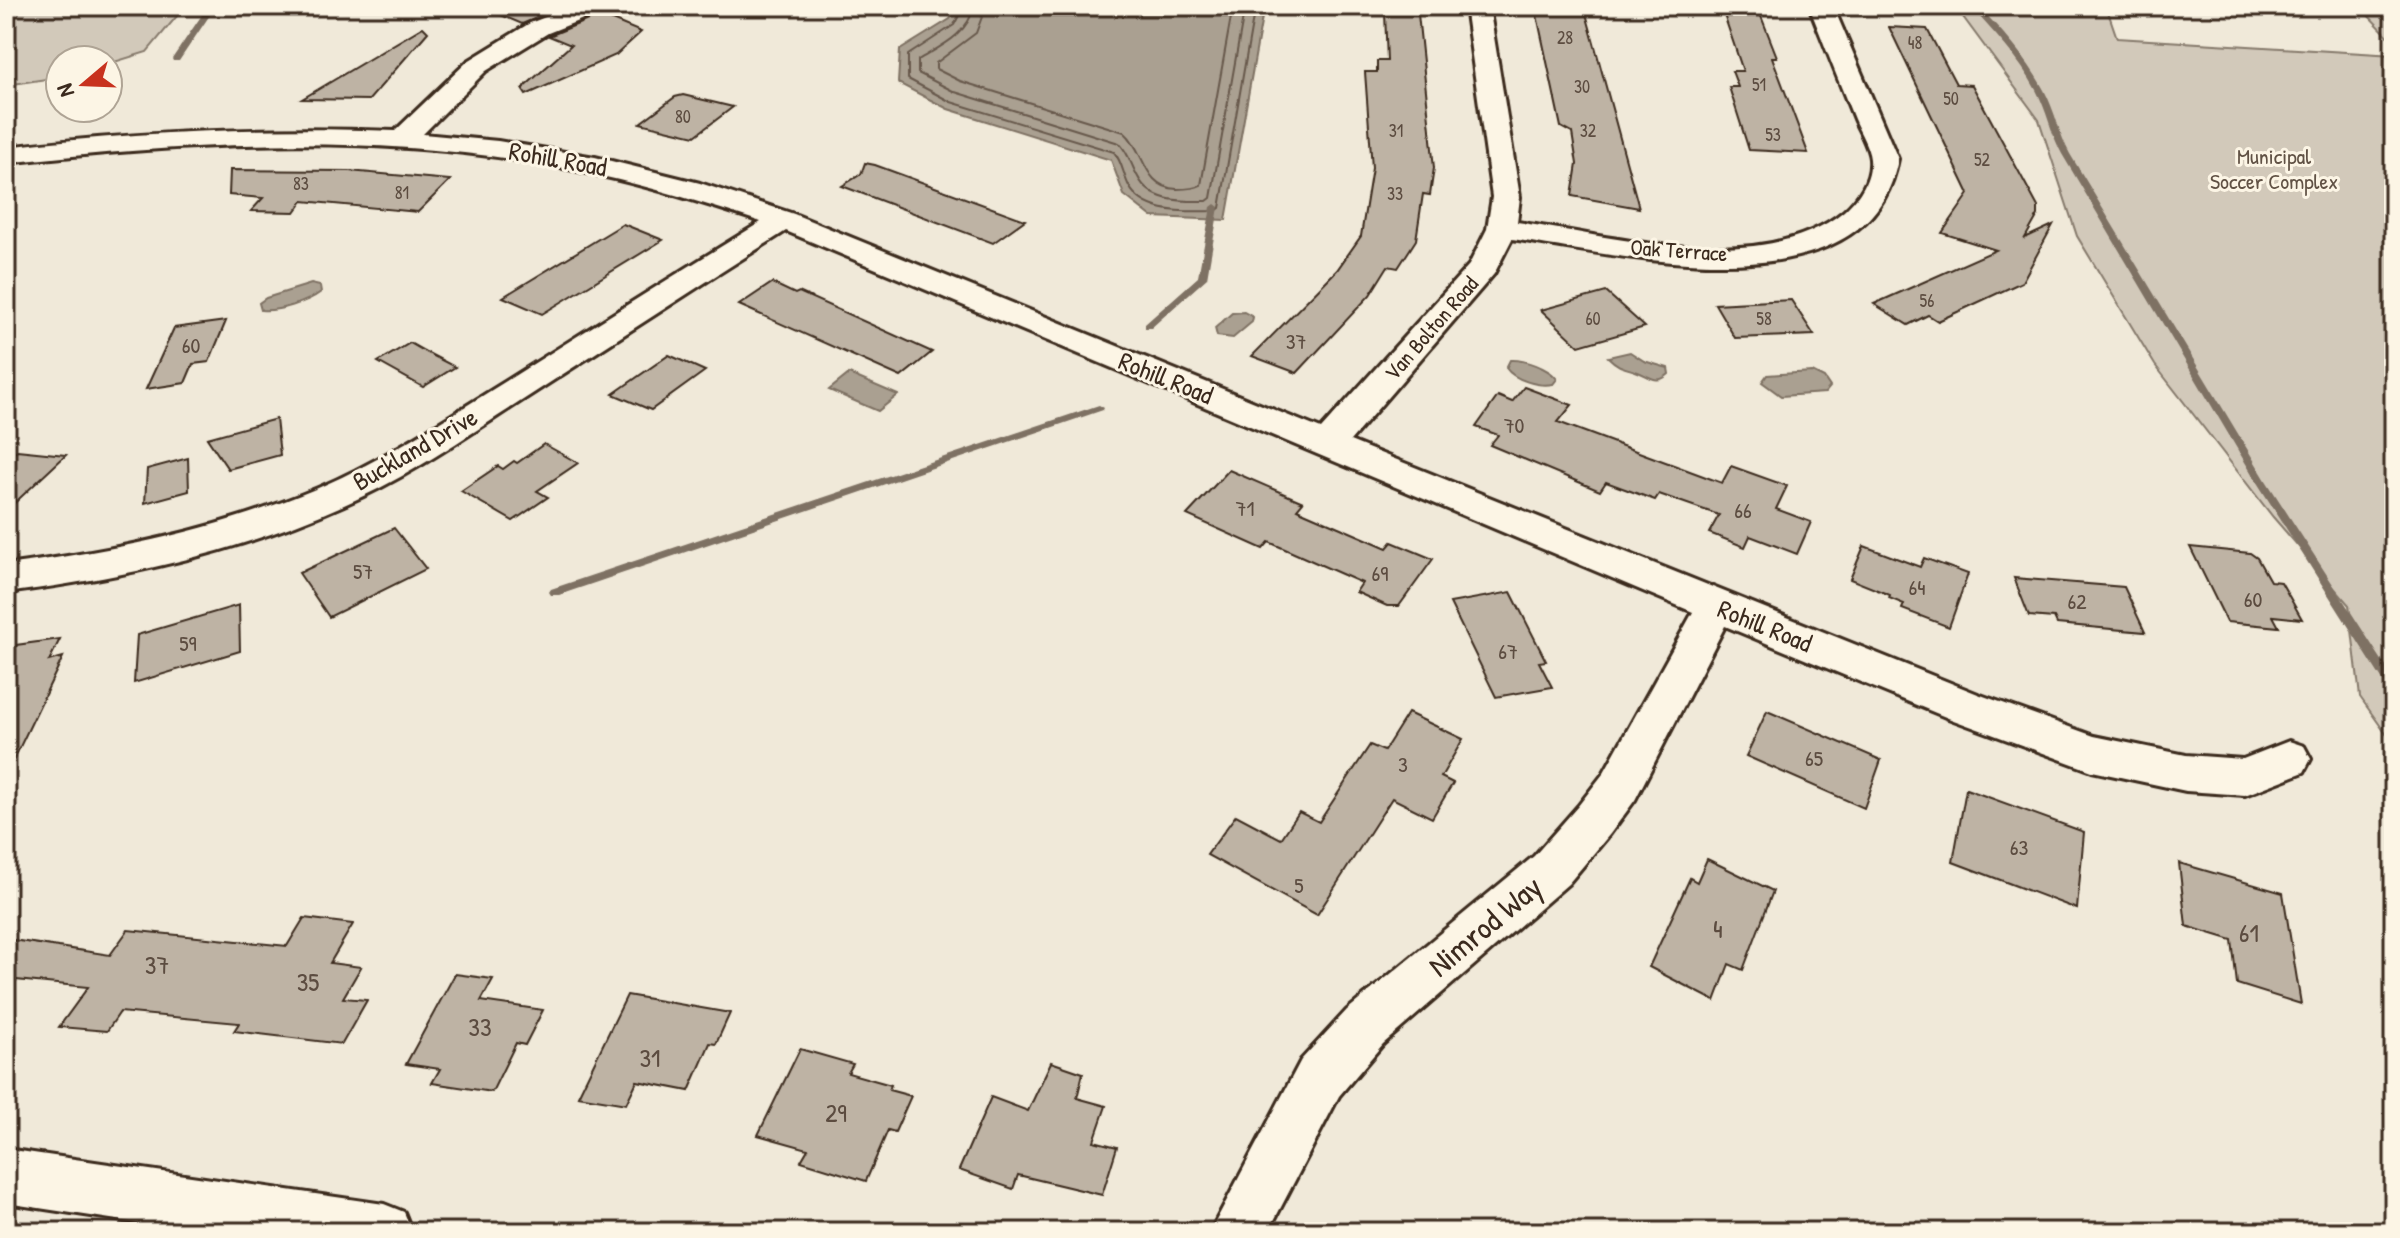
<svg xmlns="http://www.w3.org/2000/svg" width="2400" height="1238" viewBox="0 0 2400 1238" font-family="'Patrick Hand',sans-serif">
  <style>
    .green { fill: #d2c9ba; stroke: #867a6c; stroke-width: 2 }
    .water { fill: #aaa091; stroke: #7e7163; stroke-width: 2 }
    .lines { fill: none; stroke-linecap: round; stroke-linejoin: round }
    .shore { stroke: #67594c; stroke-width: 2 }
    .stream { fill: #7e7163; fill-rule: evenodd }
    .building { fill: #beb3a4; stroke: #3b2a1e; stroke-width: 2 }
    .street-casing { stroke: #3b2a1e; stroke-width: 6 }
    .street { fill: #fcf5e5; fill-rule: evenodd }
    .labels { text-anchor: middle; stroke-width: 6; stroke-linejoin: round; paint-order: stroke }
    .far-number-label { font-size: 18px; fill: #5c4c40 }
    .far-park-label { font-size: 22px; fill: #615245; stroke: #fcf5e5 }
    .far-street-label { font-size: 22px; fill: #3b2a1e; stroke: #fcf5e5 }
    .number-label { font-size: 22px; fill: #5c4c40 }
    .street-label { font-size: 26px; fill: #3b2a1e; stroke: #fcf5e5 }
    .near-number-label { font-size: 26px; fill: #5c4c40 }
    .near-street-label { font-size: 32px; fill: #3b2a1e; stroke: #fcf5e5 }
  </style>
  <rect width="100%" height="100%" fill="#f0e9d9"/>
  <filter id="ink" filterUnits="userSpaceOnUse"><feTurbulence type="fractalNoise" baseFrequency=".0125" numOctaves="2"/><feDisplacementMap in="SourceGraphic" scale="16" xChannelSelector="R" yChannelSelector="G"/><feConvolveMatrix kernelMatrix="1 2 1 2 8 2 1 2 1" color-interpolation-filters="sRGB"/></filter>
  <g filter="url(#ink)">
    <g class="green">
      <path d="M13 6H180L177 16 147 52 108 64V60H60V77L6 85V7Z"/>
      <path d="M1955 6H2106L2117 38 2394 55V745L2360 697 2349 605 2273 517 2155 365 2077 236 2039 120Z"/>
      <path d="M2359 6H2394V42Z"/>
    </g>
    <g class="water">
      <path d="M958 6H1264L1226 220 1152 217 1124 195 1111 160 948 109 898 83 900 50 950 19Z"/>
      <path d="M311 284 320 286 321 292C308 302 278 312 261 310L259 303 266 298Z"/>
      <path d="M1244 312 1253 317 1252 322 1233 338 1217 336 1215 328 1232 313Z"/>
      <path d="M1630 352 1644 361 1668 368 1669 374C1657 385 1651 377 1638 372 1624 367 1619 368 1608 357Z"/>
      <path d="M1510 360C1524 359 1549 368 1557 379L1553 384C1539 387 1514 380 1506 368Z"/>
      <path d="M1812 372 1824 378 1830 387 1825 393 1781 396 1762 382 1767 375Z"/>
      <path d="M849 374 898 395 878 411 829 390Z"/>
    </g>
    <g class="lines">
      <g class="shore">
        <path d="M964 6 954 25 908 55V79L951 102 1114 152C1123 163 1123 175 1129 186 1145 216 1188 211 1216 211L1220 208 1255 6"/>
        <path d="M974 6C968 35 941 46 918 60V73L955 92 1119 143C1129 153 1131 165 1138 177 1151 203 1182 201 1207 201L1211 198 1245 6"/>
        <path d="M986 6 976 33 936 63V69L960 81 1124 132C1145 150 1143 188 1177 189 1185 189 1194 189 1201 185L1233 6"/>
      </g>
      <g class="stream">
        <path d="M208 6H216L179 61H173L172 59Z"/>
        <path d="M1970 6H1978C2003 32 2027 58 2044 90 2055 110 2059 134 2070 154L2267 482 2394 679V694L2390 692 2258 484 2062 154C2051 134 2047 110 2036 90 2019 58 1994 33 1970 6Z"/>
        <path d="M1215 204 1219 207 1207 278 1151 328H1145V324L1198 277 1211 207Z"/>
        <path d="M1099 405 1104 408 1103 410 559 595H551L549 592 551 589Z"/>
      </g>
    </g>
    <g class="building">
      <path d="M480 6H566L522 24Z"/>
      <path d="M1535 6H1584L1639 208 1572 196 1577 164 1572 133 1561 127Z"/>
      <path d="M1721 6H1757L1777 57H1772L1808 153 1749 150 1729 87H1738L1732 71H1743Z"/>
      <path d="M1385 13 1418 14 1434 168 1430 195 1423 194 1416 240 1398 268 1388 266 1370 295 1297 373 1252 356 1337 270 1361 236 1372 168 1365 72H1377V61H1387Z"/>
      <path d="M600 15 641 32 616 55 526 95 522 89 571 45 549 36Z"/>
      <path d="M423 27 428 32 369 100 302 99Z"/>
      <path d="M1889 27 1927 29 1956 84 1972 85 2038 207V215L2025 238 2053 225 2022 282 1938 321 1928 315 1908 325 1874 304 1996 250 1942 233 1969 194Z"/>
      <path d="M683 95 733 107 695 136 640 123 675 97Z"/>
      <path d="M865 163 875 165 1025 220 993 243 842 186 861 174Z"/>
      <path d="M230 170 349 171 450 180 418 212 303 201 295 212 251 211 263 198 229 195Z"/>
      <path d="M623 224 663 240 542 314 503 297Z"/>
      <path d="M772 283 795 294 799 292 932 352 901 377 739 305Z"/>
      <path d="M1606 292 1645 327 1579 346 1541 310Z"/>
      <path d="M1791 300 1814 335 1735 338 1715 304Z"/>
      <path d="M226 321 209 362 193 364 185 383 146 389 174 328Z"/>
      <path d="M410 343 426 352 455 367 423 387 378 362Z"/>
      <path d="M669 355 705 371 651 410 613 394Z"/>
      <path d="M1524 387 1572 405 1558 422 1722 483 1731 466 1787 486 1776 509 1811 522 1797 554 1750 536 1745 547 1709 533 1719 515 1659 494 1655 500 1606 482 1600 491 1490 445 1498 435 1476 427 1498 396 1512 402Z"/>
      <path d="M276 419 280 455 228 469 207 438Z"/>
      <path d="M544 444 578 463 537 491 548 497 513 521 461 491 498 466 503 469 514 461 517 463Z"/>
      <path d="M17 450 66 455 6 511V460Z"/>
      <path d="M188 458 189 491 145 503 147 469Z"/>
      <path d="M1229 470 1303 502 1297 509 1387 548 1392 542 1433 559 1399 606H1387L1356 592 1362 583 1269 542 1263 549 1187 515Z"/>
      <path d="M394 528 426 569 329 617 299 573Z"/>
      <path d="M1864 546 1920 567 1924 558 1968 574 1949 627 1902 609 1904 604 1889 598 1890 595 1850 579Z"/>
      <path d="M2190 547 2250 553 2257 558 2270 581 2281 582 2302 619 2273 616 2279 627 2227 622Z"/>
      <path d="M2014 578 2124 587 2145 632 2057 624 2054 618 2029 616Z"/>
      <path d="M1511 592 1546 661 1539 662 1552 687 1496 697 1450 603Z"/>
      <path d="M239 605 240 651 134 683 137 635Z"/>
      <path d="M60 639 49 661 63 657 6 776V665L16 645Z"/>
      <path d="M1767 711 1881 760 1864 808 1746 756Z"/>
      <path d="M1408 713 1463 739 1441 777 1453 783 1432 818 1392 798 1317 915 1207 855 1236 815 1281 839 1299 812 1319 822 1370 745 1384 751Z"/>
      <path d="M1966 789 2084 832 2077 909 1953 862Z"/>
      <path d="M1707 859 1773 891 1743 970 1729 964 1715 1001 1649 967 1690 878 1697 882Z"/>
      <path d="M2179 863 2283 893 2301 1004 2237 984 2232 940 2186 926Z"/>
      <path d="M304 918 353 924 330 963 361 967 343 998 367 1000 342 1044 234 1031 239 1023 120 1012 107 1031 59 1027 88 987 6 979V939L110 955 128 930 287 946Z"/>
      <path d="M455 974 493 979 481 1001 543 1010 525 1045 516 1043 492 1092 432 1083 440 1069 406 1064Z"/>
      <path d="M627 995 730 1013 716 1044 710 1043 689 1091 637 1081 626 1104 578 1096Z"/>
      <path d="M800 1049 853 1064 848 1073 891 1085 889 1090 911 1096 895 1132 888 1130 866 1181 801 1161 808 1149 758 1135Z"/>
      <path d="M1051 1062 1083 1073 1077 1098 1106 1106 1094 1141 1117 1147 1102 1195 1018 1175 1013 1189 959 1170 991 1097 1028 1111Z"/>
    </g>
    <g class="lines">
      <defs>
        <g id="street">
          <path d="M574 6H607L603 11 548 33 486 71 423 134 498 141 595 157 700 183 794 214 1321 429 1469 265 1487 229 1492 197 1465 6H1489L1520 197 1517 222C1611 236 1763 278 1844 211 1858 199 1872 179 1870 159 1869 147 1859 131 1854 119 1839 82 1824 44 1809 6H1833L1898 159C1870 316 1619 255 1512 239L1494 274 1350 441 1978 694 2094 736 2186 755 2243 759 2289 741 2304 746 2311 759 2304 772 2245 795 2186 791 2092 771 1948 718 1725 626 1635 800 1610 834 1568 884 1383 1044 1339 1096 1268 1232H1210L1301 1060 1347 1010 1534 856 1578 806 1603 774 1693 612 786 231C699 286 613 342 526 398 467 436 409 477 344 505 237 553 122 578 6 593V565C113 551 218 530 318 488 383 460 443 420 503 383 589 329 674 275 761 222 707 204 653 187 597 175 404 131 202 141 6 163V147C136 132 264 126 395 131L468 61 530 23Z"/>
          <path d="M6 1149 384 1204 404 1212 412 1232H196L6 1203Z"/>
        </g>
      </defs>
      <use href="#street" class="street-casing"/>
      <use href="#street" class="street"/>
    </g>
  </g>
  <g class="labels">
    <g class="far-number-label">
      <text x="1565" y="44">28</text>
      <text x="1915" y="49">48</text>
      <text x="1759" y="91">51</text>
      <text x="1582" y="93">30</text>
      <text x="1951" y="105">50</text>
      <text x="683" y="123">80</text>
      <text x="1396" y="137">31</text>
      <text x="1588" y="137">32</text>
      <text x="1773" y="141">53</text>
      <text x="1982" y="166">52</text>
      <text x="301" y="190">83</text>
      <text x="402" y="199">81</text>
      <text x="1395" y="200">33</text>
      <text x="1927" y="307">56</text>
      <text x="1593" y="325">60</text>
      <text x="1764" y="325">58</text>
    </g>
    <g class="far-park-label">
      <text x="2274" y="164">Municipal<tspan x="2274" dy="25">Soccer Complex</tspan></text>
    </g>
    <g class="far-street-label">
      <text transform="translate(1679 250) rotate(4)" y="8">Oak Terrace</text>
      <text transform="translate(1431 328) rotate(-49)" y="8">Van Bolton Road</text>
    </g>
    <g class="number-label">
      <text x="1296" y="349">37</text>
      <text x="191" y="353">60</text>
      <text x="1514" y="433">70</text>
      <text x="1245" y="516">71</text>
      <text x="1743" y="518">66</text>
      <text x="363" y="579">57</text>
      <text x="1380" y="581">69</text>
      <text x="1917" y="595">64</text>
      <text x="2253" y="607">60</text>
      <text x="2077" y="609">62</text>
      <text x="188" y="651">59</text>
      <text x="1508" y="659">67</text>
      <text x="1814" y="766">65</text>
      <text x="1403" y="772">3</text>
      <text x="2019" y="855">63</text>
      <text x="1299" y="893">5</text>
    </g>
    <g class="street-label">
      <text transform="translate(558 159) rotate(10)" y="9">Rohill Road</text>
      <text transform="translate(1166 378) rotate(22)" y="9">Rohill Road</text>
      <text transform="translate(415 449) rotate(-30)" y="9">Buckland Drive</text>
      <text transform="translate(1765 626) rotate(22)" y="9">Rohill Road</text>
    </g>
    <g class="near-number-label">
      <text x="1718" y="938">4</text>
      <text x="2249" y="942">61</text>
      <text x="157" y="974">37</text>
      <text x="308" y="991">35</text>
      <text x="480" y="1036">33</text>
      <text x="650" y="1067">31</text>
      <text x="836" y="1122">29</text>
    </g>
    <g class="near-street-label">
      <text transform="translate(1485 926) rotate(-40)" y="11">Nimrod Way</text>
    </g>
  </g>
  <rect width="2400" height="1238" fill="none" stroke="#fcf5e5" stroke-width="32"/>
  <rect x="16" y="16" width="2368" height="1206" fill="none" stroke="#3b2a1e" stroke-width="3" filter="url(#ink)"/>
  <g transform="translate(84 84) rotate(251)"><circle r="38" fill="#fcf5e5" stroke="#afa495" stroke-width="2"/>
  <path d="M0-6L14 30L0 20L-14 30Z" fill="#c8321e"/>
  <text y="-12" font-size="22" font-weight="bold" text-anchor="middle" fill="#3b2a1e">N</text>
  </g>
</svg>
